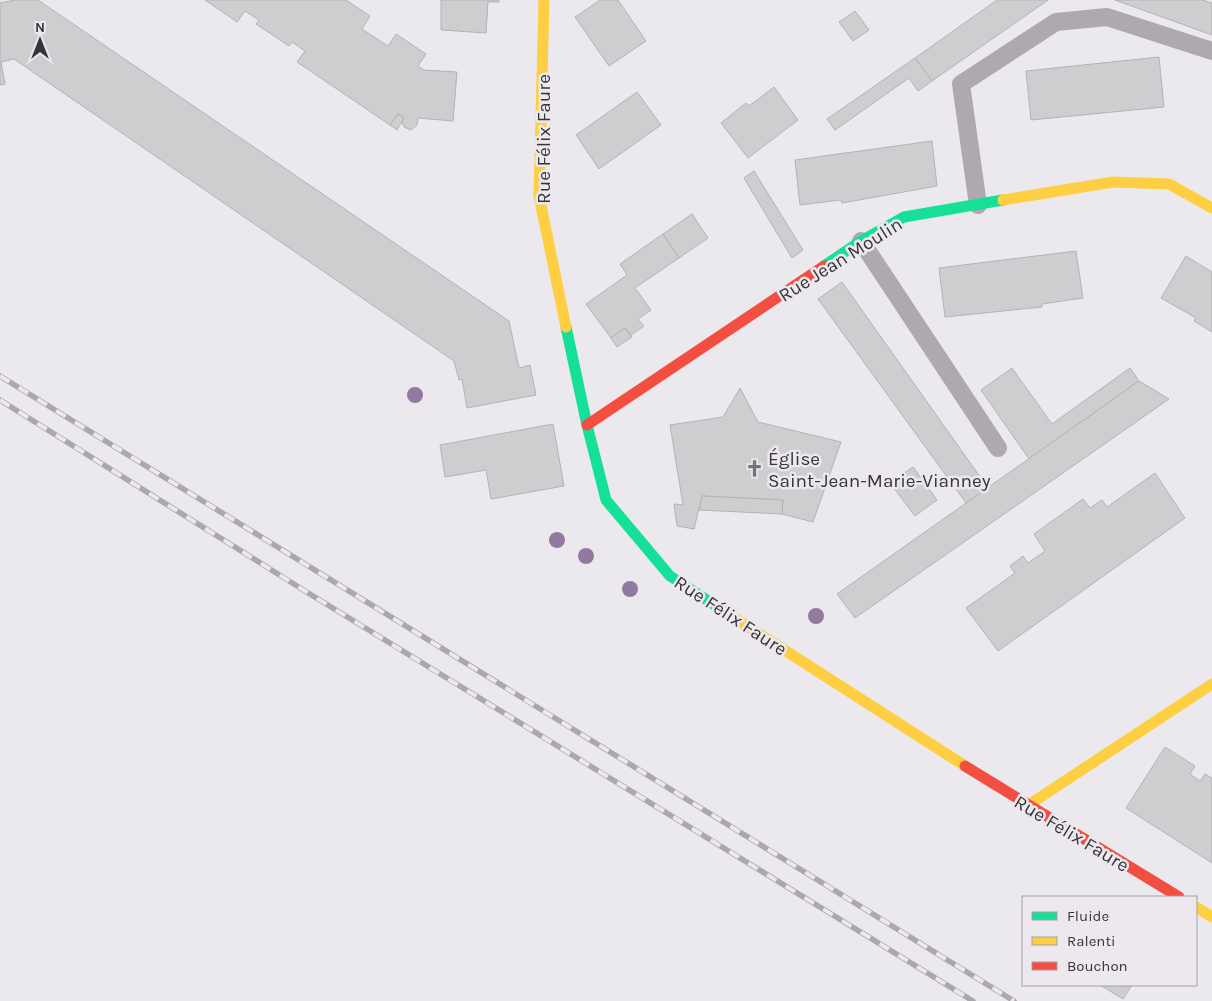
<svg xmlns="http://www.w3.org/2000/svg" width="1212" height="1001" viewBox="0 0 1212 1001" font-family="Karla,sans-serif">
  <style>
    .building { fill: #cdcecf; stroke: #b3b3b5 }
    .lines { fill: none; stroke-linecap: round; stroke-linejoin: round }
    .lane { stroke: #aea9b1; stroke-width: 18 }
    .fast { stroke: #16e098; stroke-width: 11 }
    .slow { stroke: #ffcf43; stroke-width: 11 }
    .jam { stroke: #f24e42; stroke-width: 11 }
    .rail-casing { stroke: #aba8ad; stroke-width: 5.5 }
    .rail { stroke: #ece8ee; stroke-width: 4; stroke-dasharray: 11; stroke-linecap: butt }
    .tree { fill: #93799f }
    .labels { text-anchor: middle; stroke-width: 5; stroke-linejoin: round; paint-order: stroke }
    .street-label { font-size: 19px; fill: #363537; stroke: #ece8ee }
    .poi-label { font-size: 19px; fill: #363537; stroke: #ece8ee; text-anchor: start }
  </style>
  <rect width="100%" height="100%" fill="#ebe9ed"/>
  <g class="building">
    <path d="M15 0H38L509 321 519 368 530 365 536 395 467 408 462 379 459 380 454 361 14 59 1 62 5 84 0 85V3Z"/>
    <path d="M205 0H346L370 16 362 29 388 46 396 34 426 54 418 66 424 70 457 72 453 121 418 118 417 125 411 130 404 127 402 122 404 118 398 114 390 125 297 62 305 51 292 42 289 46 256 24 259 20 245 11 237 22Z"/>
    <path d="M441 0H499V2H488L486 33 441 30Z"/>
    <path d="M600 0H618L646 41 609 66 575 17Z"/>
    <path d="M997 0H1048L932 81 915 58Z"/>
    <path d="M1115 0H1203L1212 3V35Z"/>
    <path d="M855 11 869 30 853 41 839 22Z"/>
    <path d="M1159 57 1164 107 1031 120 1026 71Z"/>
    <path d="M915 58 932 81 918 91 909 78 835 130 827 119Z"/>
    <path d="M774 87 798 120 748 158 721 123 746 103 749 106Z"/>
    <path d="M637 92 661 125 599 169 576 135Z"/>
    <path d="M398 114 404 118 397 130 390 125Z"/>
    <path d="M932 141 937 186 842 203 841 200 800 205 795 160Z"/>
    <path d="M754 171 803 250 792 258 744 178Z"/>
    <path d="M692 214 708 238 679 258 663 234Z"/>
    <path d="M663 234 679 258 635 288 651 310 638 319 644 326 631 335 625 328 611 338 586 304 627 275 620 264Z"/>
    <path d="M1076 251 1083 298 1042 304V307L945 317 939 268Z"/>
    <path d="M1186 256 1212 272V332L1194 321 1196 318 1161 298Z"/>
    <path d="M842 282 988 488 966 503 818 299Z"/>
    <path d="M625 328 632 337 617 347 611 338Z"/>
    <path d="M1012 368 1052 424 1130 368 1139 381 1029 459 981 390Z"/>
    <path d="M1139 381 1169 399 855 618 837 594Z"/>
    <path d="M740 388 758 422 841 442 813 522 782 514 783 500 702 496 694 529 677 526 674 504 683 505 670 425 723 417Z"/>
    <path d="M553 424 564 486 491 499 486 470 445 477 440 445Z"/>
    <path d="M913 467 937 500 915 516 890 483Z"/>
    <path d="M1155 473 1185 518 998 651 966 608 1015 573 1010 566 1023 556 1028 563 1045 551 1034 534 1083 499 1090 508 1102 500 1107 507Z"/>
    <path d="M702 496 783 500 782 514 699 510Z"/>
    <path d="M1165 747 1195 766 1190 774 1200 781 1205 774 1212 778V863L1126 808Z"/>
    <path d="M1100 985H1132L1123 999Z"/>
  </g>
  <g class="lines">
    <g class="lane">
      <path d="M978 205 961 84 1056 22 1107 17 1212 51"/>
      <path d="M861 241 998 448"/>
    </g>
    <g class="fast">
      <path d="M824 266 861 241 904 217 1003 200"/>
      <path d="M566 327 587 425 606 500 670 576 733 617"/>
    </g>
    <g class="slow">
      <path d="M544 0 539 196 566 327"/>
      <path d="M1003 200 1113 182 1169 184 1212 208"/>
      <path d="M733 617 965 766"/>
      <path d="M1027 806 1212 684"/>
      <path d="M1196 907 1212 917"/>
    </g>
    <g class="jam">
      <path d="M587 425 824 266"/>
      <path d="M965 766 1179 897"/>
    </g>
    <defs>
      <g id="rail">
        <path d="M0 376 1014 1001"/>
        <path d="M0 400 305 591 973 1001"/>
      </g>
    </defs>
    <use href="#rail" class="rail-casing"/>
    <use href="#rail" class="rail"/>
  </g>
  <g class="tree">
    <circle cx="415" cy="395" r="8"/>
    <circle cx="557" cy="540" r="8"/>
    <circle cx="586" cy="556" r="8"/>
    <circle cx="630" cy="589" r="8"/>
    <circle cx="816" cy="616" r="8"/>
  </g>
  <defs>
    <symbol id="church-bare" viewBox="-9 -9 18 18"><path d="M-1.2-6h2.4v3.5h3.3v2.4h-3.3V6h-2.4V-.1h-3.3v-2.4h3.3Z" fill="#757477" stroke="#ece8ee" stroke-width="2.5" paint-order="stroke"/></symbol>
  </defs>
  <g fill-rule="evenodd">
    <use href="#church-bare" x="742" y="456" width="25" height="25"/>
  </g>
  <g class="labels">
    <g class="street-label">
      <text transform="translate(543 139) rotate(-90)" y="7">Rue Félix Faure</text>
      <text transform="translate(840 259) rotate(-32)" y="7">Rue Jean Moulin</text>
      <text transform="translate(731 615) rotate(33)" y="7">Rue Félix Faure</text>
      <text transform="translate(1072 833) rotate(31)" y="7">Rue Félix Faure</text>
    </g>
    <g class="poi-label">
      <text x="768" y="465">Église<tspan x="768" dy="22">Saint-Jean-Marie-Vianney</tspan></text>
    </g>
  </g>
  <rect x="1022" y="896" width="175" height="90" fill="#ece8ee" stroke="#a3a0a5"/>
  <rect x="1032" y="912" width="25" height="8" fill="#16e098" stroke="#a3a0a5"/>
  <text x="1067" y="921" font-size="15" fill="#363537">Fluide</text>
  <rect x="1032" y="937" width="25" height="8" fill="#ffcf43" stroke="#a3a0a5"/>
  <text x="1067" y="946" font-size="15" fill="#363537">Ralenti</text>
  <rect x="1032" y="962" width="25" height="8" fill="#f24e42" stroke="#a3a0a5"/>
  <text x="1067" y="971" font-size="15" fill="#363537">Bouchon</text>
  <g transform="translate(40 40)" stroke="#ece8ee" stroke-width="4" paint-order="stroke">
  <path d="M0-4L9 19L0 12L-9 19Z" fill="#363537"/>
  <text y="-8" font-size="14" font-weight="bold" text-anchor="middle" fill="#363537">N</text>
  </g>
</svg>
